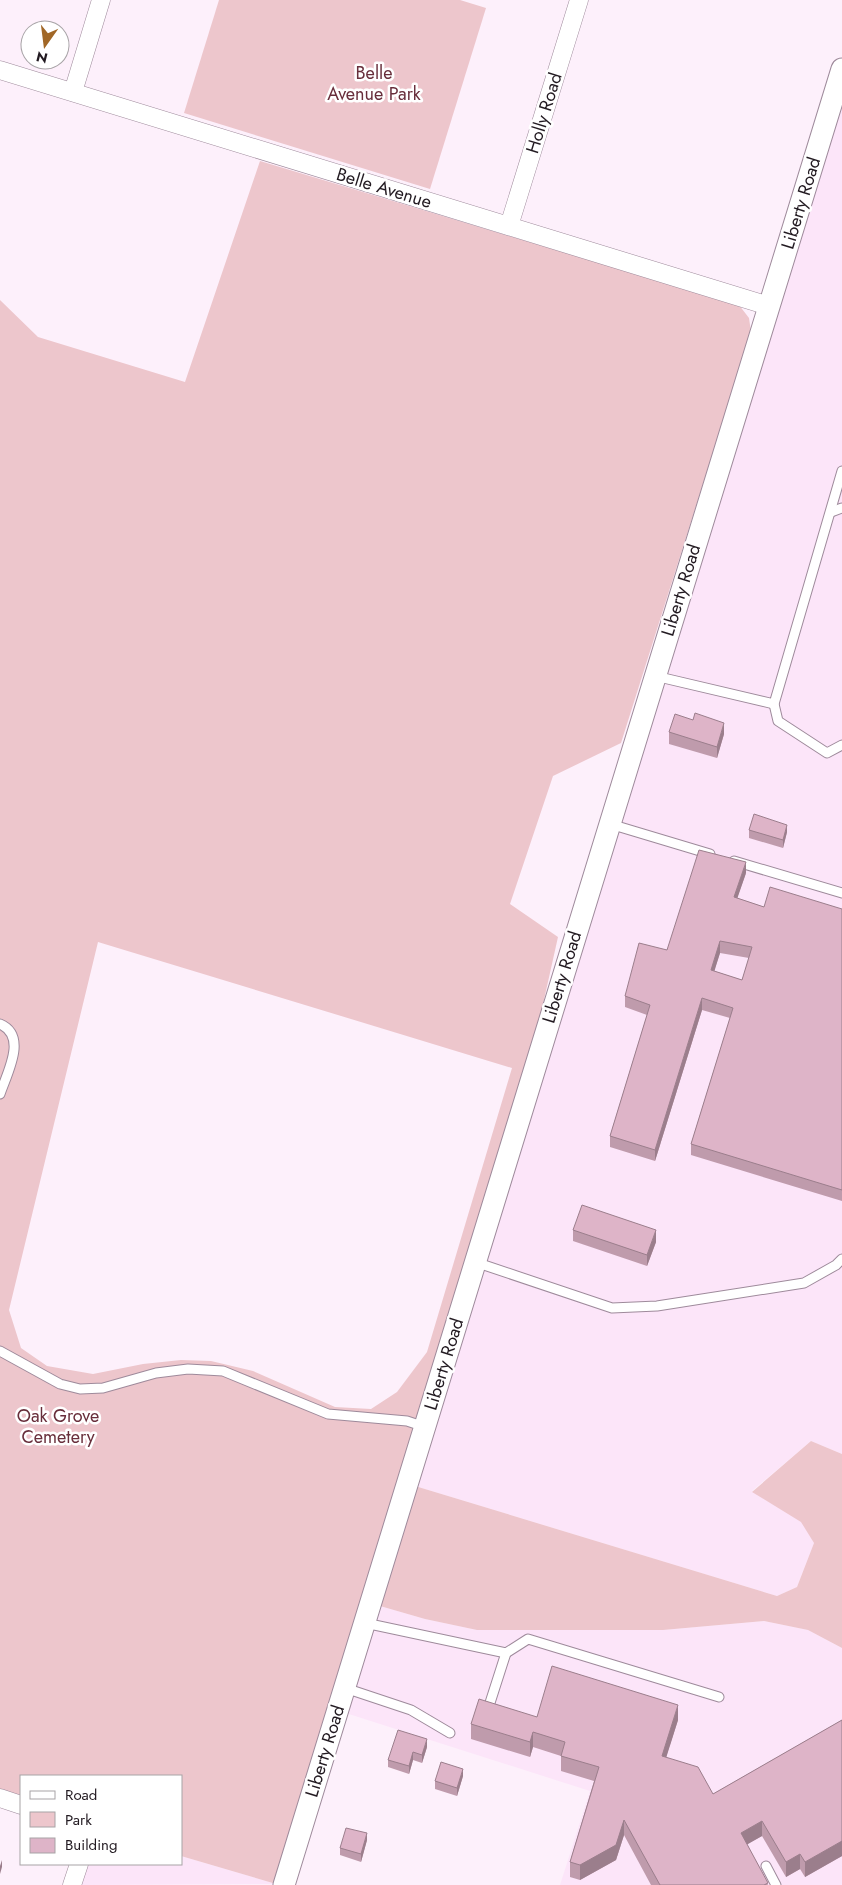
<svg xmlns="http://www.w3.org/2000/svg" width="842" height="1885" viewBox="0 0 842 1885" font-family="Jost,sans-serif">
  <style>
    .built { fill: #fce5f9 }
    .green { fill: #edc6cc; fill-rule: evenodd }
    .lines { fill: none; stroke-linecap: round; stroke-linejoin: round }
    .service-casing { stroke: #9e8a9b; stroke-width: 11 }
    .minor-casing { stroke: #9e8a9b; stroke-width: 19 }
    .tertiary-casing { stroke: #9e8a9b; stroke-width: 23 }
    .service { stroke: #fff; stroke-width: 9 }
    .minor { stroke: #fff; stroke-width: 18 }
    .tertiary { stroke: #fff; stroke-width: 21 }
    .wall { fill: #bf9bac; fill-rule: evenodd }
    .shaded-wall { fill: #9b7e8c }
    .building { fill: #deb4c8; stroke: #9b7e8c; fill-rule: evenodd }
    .labels { text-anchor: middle; stroke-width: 5; stroke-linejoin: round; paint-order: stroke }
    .park-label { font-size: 18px; fill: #682e3b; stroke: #fff }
    .street-label { font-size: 18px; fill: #221a21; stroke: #fff }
  </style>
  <rect width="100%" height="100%" fill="#fdf0fb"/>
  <g class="built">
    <path d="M842 96V1454L811 1441 752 1491 802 1522 814 1543 797 1587 777 1596 415 1486Z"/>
    <path d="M363 1601 425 1619 477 1630H663L764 1621 808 1630 842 1648V1885H560L590 1791 330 1708Z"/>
    <path d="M181 1856 276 1884 81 1885 87 1864H181Z"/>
  </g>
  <g class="green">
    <path d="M219 0H460L486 8 430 189 184 113Z"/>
    <path d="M260 161 739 305 749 318 751 332 621 743 553 776 510 904 558 937 533 1049 276 1884 181 1856V1776H21V1799L0 1793V300L38 337 185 382ZM98 942 512 1068 427 1352 397 1392 371 1409 335 1407 253 1371 211 1361 181 1360 143 1364 93 1374 47 1366 21 1348 9 1310Z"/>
    <path d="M811 1441 842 1454V1648L808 1630 764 1621 663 1630H477L425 1619 380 1606 415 1486 777 1596 797 1587 814 1543 801 1522 752 1492Z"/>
  </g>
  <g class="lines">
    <defs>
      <g id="service">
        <path d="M831 512 842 508"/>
        <path d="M655 676 774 704 842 471"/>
        <path d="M774 704 778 721 827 753 842 745"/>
        <path d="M610 824 710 854"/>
        <path d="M734 861 842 893"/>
        <path d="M0 1024C28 1036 7 1073 0 1094"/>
        <path d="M475 1262 612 1308 657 1306 804 1283 836 1265 842 1259"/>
        <path d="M0 1351 60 1384 80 1389 103 1388 156 1373 188 1369 223 1371 328 1414 407 1421 425 1427"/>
        <path d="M365 1623 506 1653 528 1639 719 1697"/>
        <path d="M345 1688 411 1710 450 1733"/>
        <path d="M488 1709 506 1653"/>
        <path d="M766 1866 776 1885"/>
      </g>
      <g id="minor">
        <path d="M0 70 769 306"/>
        <path d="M73 92 101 0"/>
        <path d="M509 226 579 0"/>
        <path d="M0 1798 21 1805"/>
        <path d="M72 1885 79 1864"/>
      </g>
      <path id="tertiary" d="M284 1885 842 69"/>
    </defs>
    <use href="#service" class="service-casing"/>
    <use href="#minor" class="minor-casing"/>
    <use href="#tertiary" class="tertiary-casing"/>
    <use href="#service" class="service"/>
    <use href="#minor" class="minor"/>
    <use href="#tertiary" class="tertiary"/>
  </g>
  <g class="wall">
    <path d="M669 732 724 734 717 758 669 744Z"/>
    <path d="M749 830 787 832 783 848 749 838Z"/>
    <path d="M746 873 737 898 764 907 842 909V1201L691 1155V1144L730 1018 702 1010 655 1161 610 1147V1136L647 1015 625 1007V996L667 950ZM720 953 749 958 742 980 714 971Z"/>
    <path d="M573 1230 656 1242 647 1266 573 1241Z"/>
    <path d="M537 1717 678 1720 666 1757 713 1794 842 1720V1857V1856L805 1877 800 1869 786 1877 762 1836 747 1844 768 1885H651L624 1835 616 1860 580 1880 570 1877V1862L594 1781 561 1771V1756L533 1747 530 1757 471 1739V1724Z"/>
    <path d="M427 1747 422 1763 413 1760 409 1774 388 1767V1760Z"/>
    <path d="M463 1776 457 1796 435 1789V1781Z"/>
    <path d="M367 1840 361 1862 340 1855V1848Z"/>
  </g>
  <g class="shaded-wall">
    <path d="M724 723V734L717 758V747Z"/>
    <path d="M787 825V832L783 848V840Z"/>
    <path d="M746 862V873L734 908V897Z"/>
    <path d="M720 941V953L711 982V970Z"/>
    <path d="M702 998V1010L655 1161V1150Z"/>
    <path d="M656 1230V1242L647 1266V1255Z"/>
    <path d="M678 1705V1720L662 1771V1756Z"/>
    <path d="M533 1732V1747L530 1757V1742Z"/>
    <path d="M427 1739V1747L422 1763V1755Z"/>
    <path d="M413 1752V1760L409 1774V1766Z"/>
    <path d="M463 1769V1776L457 1796V1788Z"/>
    <path d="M624 1820V1835L616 1860 580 1880V1865Z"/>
    <path d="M762 1821V1836L741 1848V1833Z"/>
    <path d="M367 1833V1840L361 1862V1854Z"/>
    <path d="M842 1841V1856L805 1877V1862Z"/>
    <path d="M800 1854V1869L786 1877V1862Z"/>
    <path d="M2 1860V1867L0 1874V1866Z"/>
  </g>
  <g class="building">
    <path d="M695 713 724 723 717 747 669 732 675 714 693 720Z"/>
    <path d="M754 814 787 825 783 840 749 830Z"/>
    <path d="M699 850 746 862 734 897 764 907 770 887 842 909V1190L691 1144 733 1008 702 998 655 1150 610 1136 650 1005 625 996 639 943 667 950ZM720 941 752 947 742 980 711 970Z"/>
    <path d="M582 1205 656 1230 647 1255 573 1230Z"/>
    <path d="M552 1666 678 1705 662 1756 698 1767 713 1794 842 1720V1842V1841L805 1862 800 1854 786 1862 762 1821 741 1833 768 1883 764 1885H660L624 1820 616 1845 580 1865 570 1862 599 1767 561 1756 565 1742 533 1732 530 1742 471 1724 479 1699 537 1717Z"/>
    <path d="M398 1730 427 1739 422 1755 413 1752 409 1766 388 1760Z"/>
    <path d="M441 1762 463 1769 457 1788 435 1781Z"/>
    <path d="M346 1828 367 1833 361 1854 340 1848Z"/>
  </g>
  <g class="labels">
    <g class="park-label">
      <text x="374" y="79">Belle<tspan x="374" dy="21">Avenue Park</tspan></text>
      <text x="58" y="1422">Oak Grove<tspan x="58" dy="21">Cemetery</tspan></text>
    </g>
    <g class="street-label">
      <text transform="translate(544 113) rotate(-73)" y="6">Holly Road</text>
      <text transform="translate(384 188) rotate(17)" y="6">Belle Avenue</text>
      <text transform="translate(801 203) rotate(-73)" y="6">Liberty Road</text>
      <text transform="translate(681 590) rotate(-73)" y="6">Liberty Road</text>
      <text transform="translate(562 977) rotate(-73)" y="6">Liberty Road</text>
      <text transform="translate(444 1364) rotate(-73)" y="6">Liberty Road</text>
      <text transform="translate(325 1751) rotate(-73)" y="6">Liberty Road</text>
    </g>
  </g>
  <rect x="20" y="1775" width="162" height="90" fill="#ffffff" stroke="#a7a3a6"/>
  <rect x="30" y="1791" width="25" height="8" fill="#ffffff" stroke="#a7a3a6"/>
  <text x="65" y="1800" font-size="15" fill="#221a21">Road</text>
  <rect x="30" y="1812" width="25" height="15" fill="#edc6cc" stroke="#a7a3a6"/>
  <text x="65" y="1825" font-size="15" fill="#221a21">Park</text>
  <rect x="30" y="1838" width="25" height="15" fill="#deb4c8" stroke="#a7a3a6"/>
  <text x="65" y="1850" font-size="15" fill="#221a21">Building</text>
  <g transform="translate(45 45) rotate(194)"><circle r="24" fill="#ffffff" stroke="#a7a3a6"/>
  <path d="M0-4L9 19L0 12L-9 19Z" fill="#a16727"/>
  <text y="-8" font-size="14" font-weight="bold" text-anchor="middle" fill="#221a21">N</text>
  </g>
</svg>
